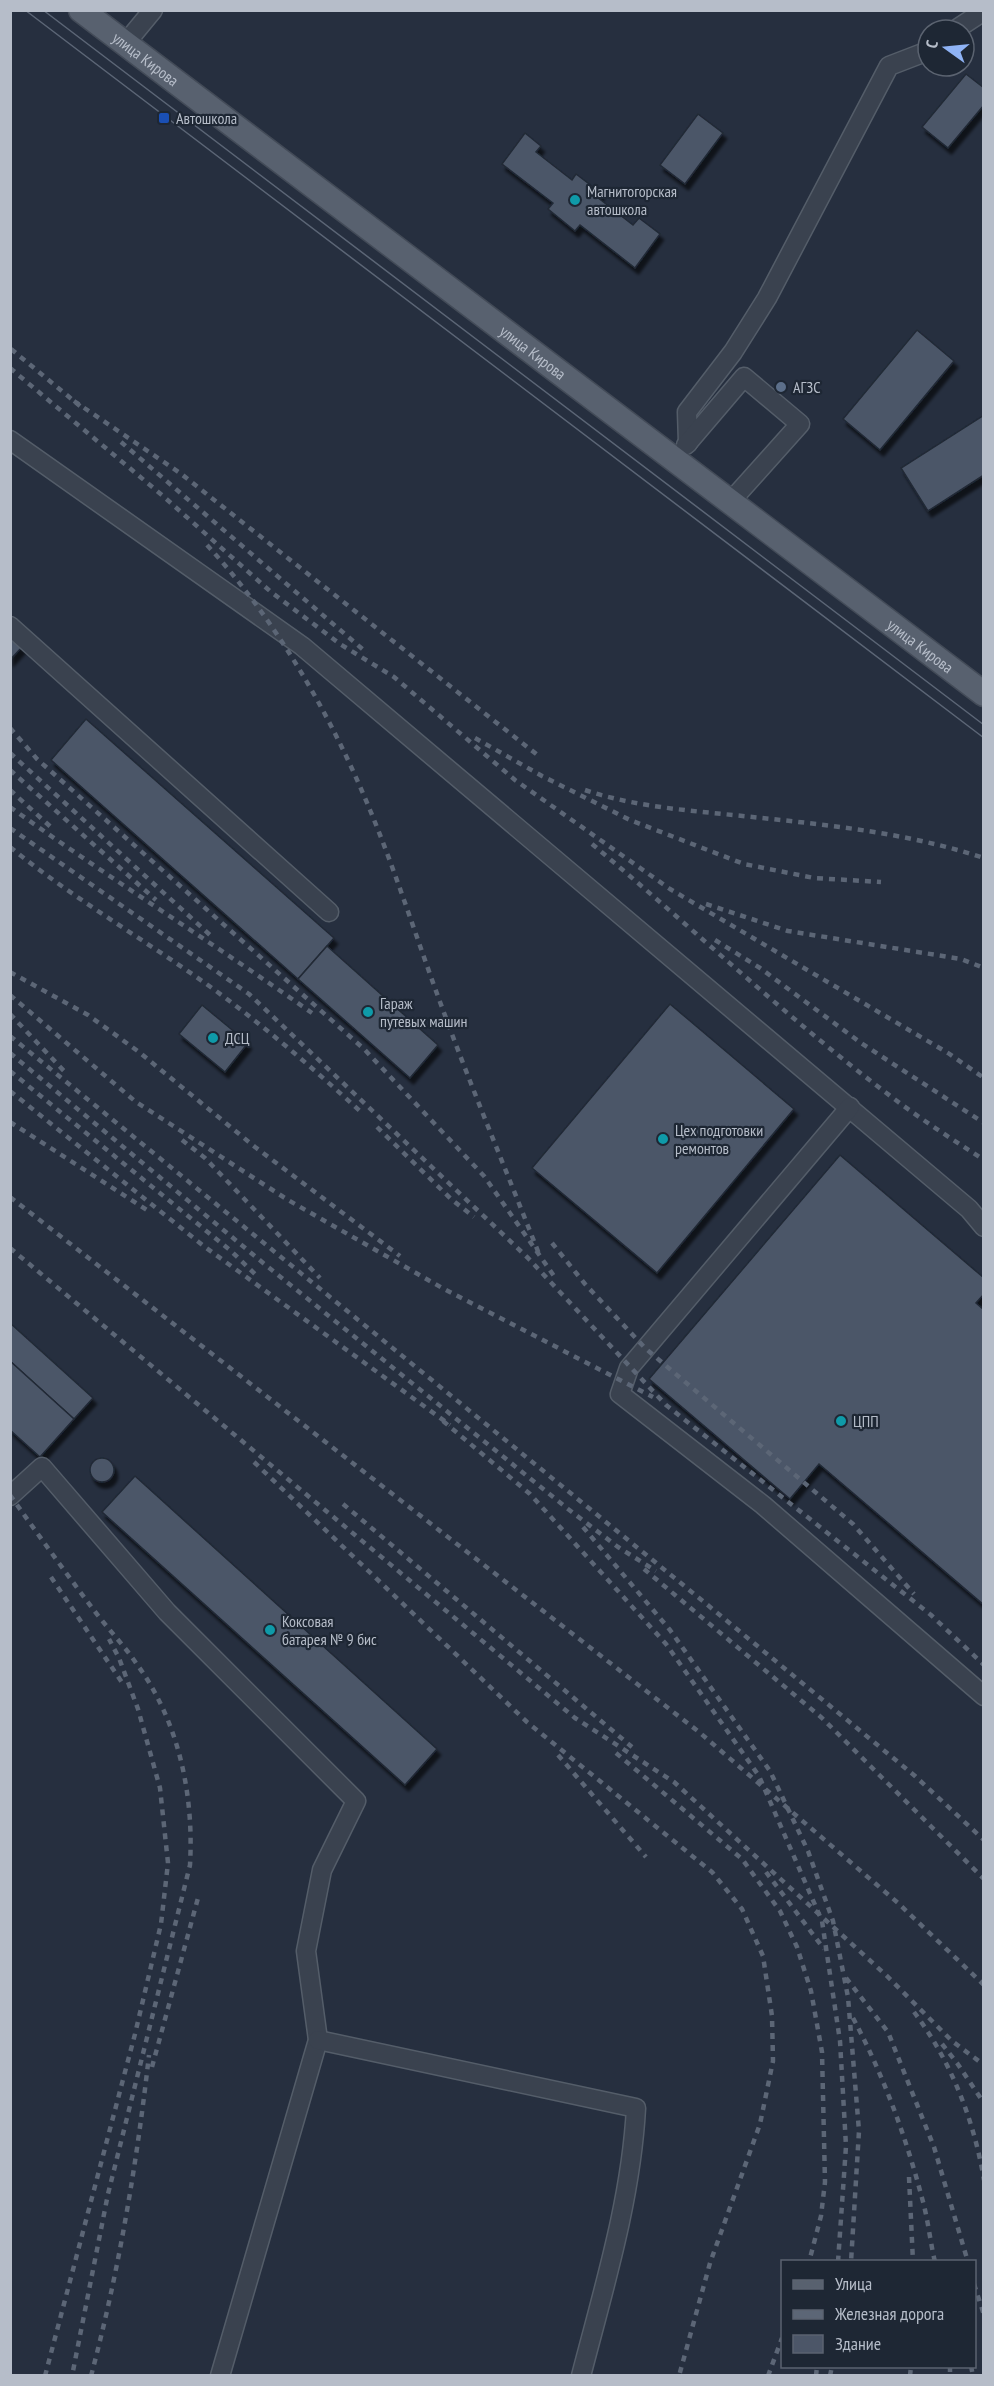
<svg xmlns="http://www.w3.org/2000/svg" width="994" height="2386" viewBox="0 0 994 2386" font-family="'PT Sans Narrow',sans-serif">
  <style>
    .building { fill: #4c5668; stroke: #202936; stroke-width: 1.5; filter: url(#shadow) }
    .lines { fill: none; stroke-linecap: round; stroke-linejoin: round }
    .minor-casing { stroke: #545d69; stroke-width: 21 }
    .major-casing { stroke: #434b58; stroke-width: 27 }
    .minor { stroke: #3a424f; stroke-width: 18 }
    .major { stroke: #58616f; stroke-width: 24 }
    .tram { stroke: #5c6676; stroke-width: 1.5 }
    .rail { stroke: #5c6676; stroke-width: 4.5; stroke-dasharray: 6 6; stroke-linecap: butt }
    .transit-dot { fill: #1a4fb4; stroke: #1e2734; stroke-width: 2 }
    .culture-dot { fill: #0f9aa8; stroke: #1e2734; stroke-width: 2 }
    .service-dot { fill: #5c6f8a; stroke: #1e2734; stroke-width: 2 }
    .labels { text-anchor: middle; stroke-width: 4.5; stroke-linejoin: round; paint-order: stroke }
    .street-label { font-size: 16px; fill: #b6bdc9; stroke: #1e2734 }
    .poi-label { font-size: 16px; fill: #b6bdc9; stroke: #1e2734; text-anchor: start }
  </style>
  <defs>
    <filter id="shadow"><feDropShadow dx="3.5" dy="6" stdDeviation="1.5" flood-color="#0009"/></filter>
  </defs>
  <rect width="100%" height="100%" fill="#262f3f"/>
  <g class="building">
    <path d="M966 74 984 88V105L948 148 922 127Z"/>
    <path d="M698 114 723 133 685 184 660 165Z"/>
    <path d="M525 133 541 146 536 152 572 180 576 174 601 193 597 197 633 225 639 218 660 234 635 268 580 225 575 231 548 209 553 203 502 164Z"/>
    <path d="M917 330 954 361 880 450 843 419Z"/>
    <path d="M984 415V475L928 511 901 468Z"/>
    <path d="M10 637 22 647 10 660Z"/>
    <path d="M86 719 334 938 298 979 51 760Z"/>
    <path d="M327 946 438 1045 410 1078 298 979Z"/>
    <path d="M670 1004 794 1109 657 1273 532 1168Z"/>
    <path d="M202 1005 248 1043 225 1072 179 1034Z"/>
    <path d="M840 1155 984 1278V1294L976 1303 984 1310V1605L819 1464 790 1499 649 1379Z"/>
    <path d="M10 1323 93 1398 74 1419 10 1361Z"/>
    <path d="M10 1361 74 1419 40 1457 10 1430Z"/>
    <circle cx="102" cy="1470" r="12"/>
    <path d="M135 1476 437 1749 405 1785 102 1512Z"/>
  </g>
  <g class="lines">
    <defs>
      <g id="minor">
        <path d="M955 30 984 11"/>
        <path d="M125 44 153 10"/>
        <path d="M10 440 302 646 969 1209 984 1227"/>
        <path d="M688 443 687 412 733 352 767 298 889 66 928 51"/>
        <path d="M686 445 744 377 800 424 731 501"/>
        <path d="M10 626 329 912"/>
        <path d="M850 1107 629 1368 620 1394 763 1505 984 1696"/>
        <path d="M10 1496 42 1467 167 1612 356 1801 322 1870 306 1951 318 2040 220 2376"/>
        <path d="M318 2040 636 2108C631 2200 604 2287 581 2376"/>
      </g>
      <g id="major">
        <path id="s1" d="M81 10 984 694"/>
      </g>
    </defs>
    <use href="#minor" class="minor-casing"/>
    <use href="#major" class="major-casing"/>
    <use href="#minor" class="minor"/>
    <use href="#major" class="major"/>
    <g class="tram">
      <path d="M25 10 984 738"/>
      <path d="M43 10 984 725"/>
    </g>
    <g class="rail">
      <path d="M11 349 80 406"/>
      <path d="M10 368 163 496 271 592 340 644 394 677 515 780 670 889 948 1053 984 1078"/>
      <path d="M74 401 180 473 540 757"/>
      <path d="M121 442 367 653"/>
      <path d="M207 545C276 620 331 715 370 810 397 875 418 943 443 1010 473 1092 507 1172 539 1254"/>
      <path d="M10 728 37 759 364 1049 484 1176 554 1276"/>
      <path d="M475 738 542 776 630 820 744 864 814 878 881 882"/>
      <path d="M10 753 210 935"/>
      <path d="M10 770 156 900"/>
      <path d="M10 790 53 829"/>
      <path d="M585 790C632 806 683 810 733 815 818 824 902 831 984 858"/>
      <path d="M10 807C109 878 213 943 312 1013"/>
      <path d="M10 828 249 994 528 1258 666 1405 931 1615 984 1665"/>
      <path d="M592 844C694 929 791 1022 897 1101 925 1122 955 1141 984 1160"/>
      <path d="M10 847C74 899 145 940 212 988 264 1026 314 1069 362 1113"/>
      <path d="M706 904 788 931 961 959 984 968"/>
      <path d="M715 940 760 968 861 1043 984 1123"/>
      <path d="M10 972 88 1015 139 1052 255 1147 400 1256"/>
      <path d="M10 995 136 1102 288 1200 444 1289 653 1397"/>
      <path d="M10 1014 64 1071"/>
      <path d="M10 1036 704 1602 915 1776 984 1840"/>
      <path d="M10 1053 262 1262 568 1509 618 1547 656 1571"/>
      <path d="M10 1071 231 1251 256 1275"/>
      <path d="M10 1091 205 1247 450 1425"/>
      <path d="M10 1122 147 1210"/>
      <path d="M377 1127 451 1199 474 1217"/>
      <path d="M182 1140 205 1158 320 1278"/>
      <path d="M10 1197 699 1732 898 1903 984 1985"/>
      <path d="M552 1243 585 1284 645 1348 853 1524 914 1594"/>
      <path d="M10 1248 575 1718 674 1782 887 1976 952 2041 984 2065"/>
      <path d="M443 1421 530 1494 666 1644 759 1776 822 1921 840 2041 846 2146 838 2262"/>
      <path d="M254 1462 527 1722 712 1872 742 1909 763 1956 772 2016 773 2061 760 2124 710 2263 679 2376"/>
      <path d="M10 1495C37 1533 65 1572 93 1609 107 1628 123 1644 136 1663 179 1721 194 1795 190 1865L108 2194 72 2376"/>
      <path d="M343 1504 632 1747"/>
      <path d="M583 1527 670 1630 770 1771 808 1851 833 1921 848 1997 859 2131 851 2262"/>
      <path d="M644 1569 822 1718 984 1879"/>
      <path d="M51 1577 123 1684"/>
      <path d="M616 1753 742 1859 780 1911 797 1947 811 1991 822 2052 825 2182 821 2216 809 2262"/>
      <path d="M558 1755 646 1857"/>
      <path d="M766 1872 824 1949"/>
      <path d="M846 1978 888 2032 934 2147 968 2262"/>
      <path d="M914 2012C951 2061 974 2120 984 2180"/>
      <path d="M853 2018C883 2074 906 2137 922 2198 928 2219 930 2241 935 2262"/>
      <path d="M942 2044 957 2063 984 2103"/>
      <path d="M152 2067 198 1898"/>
      <path d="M909 2177 913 2262"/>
      <path d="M974 2284 984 2315"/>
      <path d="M950 2366V2376"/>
      <path d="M971 2366 973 2376"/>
      <path d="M45 2376 135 2034 161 1924 168 1863 160 1788 138 1709 119 1658 109 1639"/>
      <path d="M91 2376C119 2271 137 2162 149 2055"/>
      <path d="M768 2376 782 2338"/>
      <path d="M816 2376 817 2366"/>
      <path d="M830 2376 832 2366"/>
      <path d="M910 2376 911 2366"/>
    </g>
  </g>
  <rect class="transit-dot" x="158" y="112" width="12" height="12" rx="3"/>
  <g class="culture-dot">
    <circle cx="575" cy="200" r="6"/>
    <circle cx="368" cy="1012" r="6"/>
    <circle cx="213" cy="1038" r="6"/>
    <circle cx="663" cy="1139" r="6"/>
    <circle cx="841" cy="1421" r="6"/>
    <circle cx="270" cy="1630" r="6"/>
  </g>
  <circle class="service-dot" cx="781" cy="387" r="6"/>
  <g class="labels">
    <g class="street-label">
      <text dy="6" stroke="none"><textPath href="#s1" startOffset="81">улица Кирова</textPath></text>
      <text dy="6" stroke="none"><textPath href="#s1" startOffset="567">улица Кирова</textPath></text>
      <text dy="6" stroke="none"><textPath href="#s1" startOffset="1053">улица Кирова</textPath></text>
    </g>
    <g class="poi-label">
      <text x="176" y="124">Автошкола</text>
      <text x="587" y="197">Магнитогорская<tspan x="587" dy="18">автошкола</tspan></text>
      <text x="793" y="393">АГЗС</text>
      <text x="380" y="1009">Гараж<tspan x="380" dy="18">путевых машин</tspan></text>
      <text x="225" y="1044">ДСЦ</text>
      <text x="675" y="1136">Цех подготовки<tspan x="675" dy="18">ремонтов</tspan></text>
      <text x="853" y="1427">ЦПП</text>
      <text x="282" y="1627">Коксовая<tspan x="282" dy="18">батарея № 9 бис</tspan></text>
    </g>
  </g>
  <rect width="994" height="2386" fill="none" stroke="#b6bdc9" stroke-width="24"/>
  <rect x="781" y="2260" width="195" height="108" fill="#1e2734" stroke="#5b6370" stroke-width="1.5"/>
  <rect x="793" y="2280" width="30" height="9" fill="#58616f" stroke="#5b6370" stroke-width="1.5"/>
  <text x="835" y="2290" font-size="18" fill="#b6bdc9">Улица</text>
  <rect x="793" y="2310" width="30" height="9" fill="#5c6676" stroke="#5b6370" stroke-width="1.5"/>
  <text x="835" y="2320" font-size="18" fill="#b6bdc9">Железная дорога</text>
  <rect x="793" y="2335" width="30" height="18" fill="#4c5668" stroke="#5b6370" stroke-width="1.5"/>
  <text x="835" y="2350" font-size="18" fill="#b6bdc9">Здание</text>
  <g transform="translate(946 48) rotate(285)"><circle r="28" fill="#1e2734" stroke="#5b6370" stroke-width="1.5"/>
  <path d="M0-4.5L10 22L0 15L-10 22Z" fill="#8fb3f5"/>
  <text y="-9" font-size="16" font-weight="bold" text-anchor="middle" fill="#b6bdc9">С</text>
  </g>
</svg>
